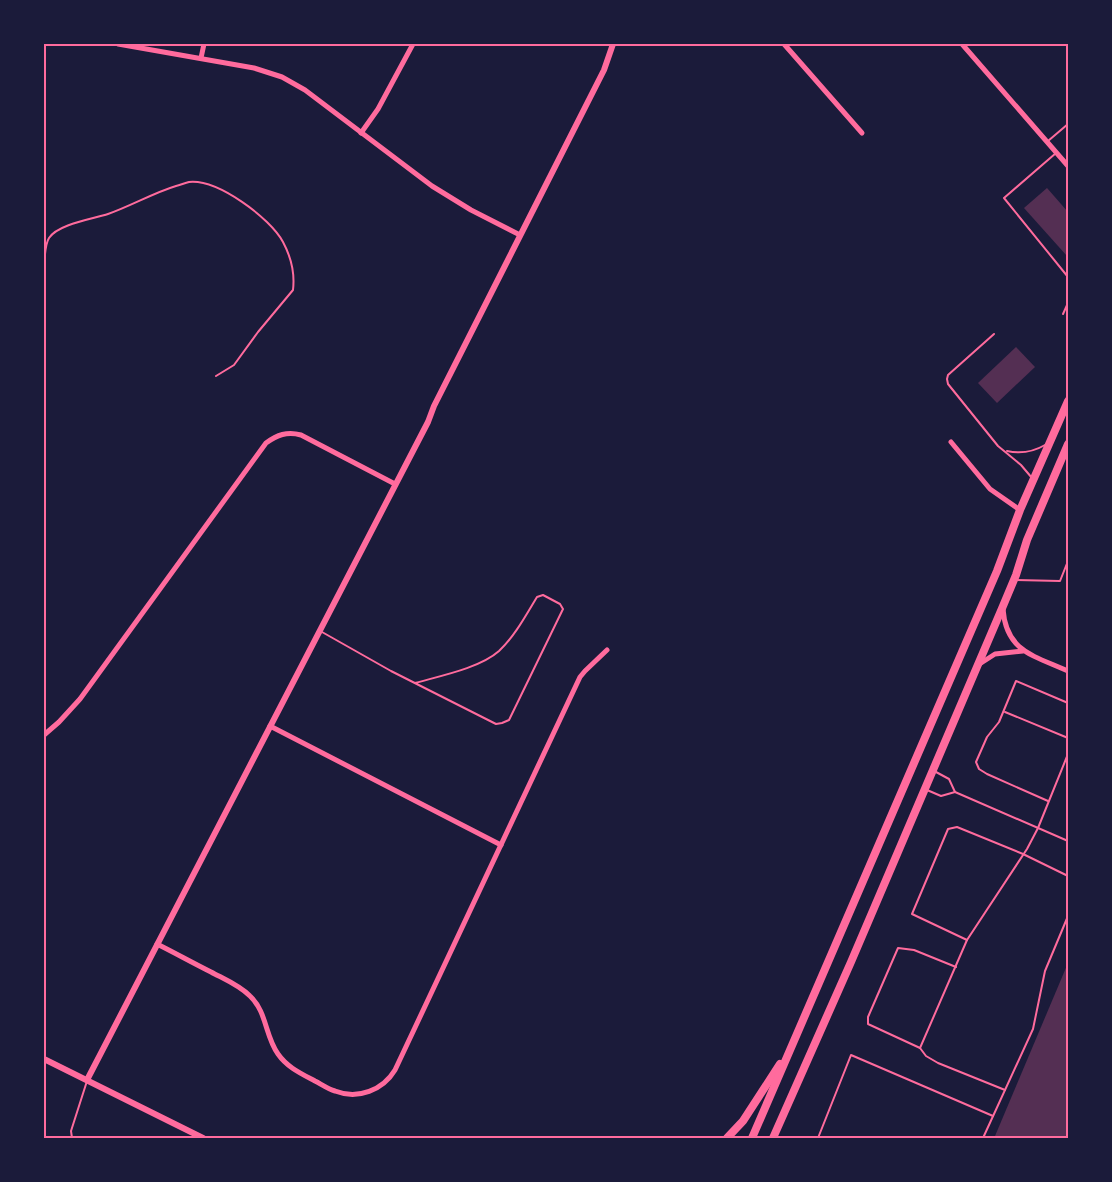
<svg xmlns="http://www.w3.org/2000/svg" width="1112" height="1182" viewBox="0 0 1112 1182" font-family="'Sofia Sans Condensed',sans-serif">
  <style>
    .building { fill: #542f53 }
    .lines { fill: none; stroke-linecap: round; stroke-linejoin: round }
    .path { stroke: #ff6b9d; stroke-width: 2 }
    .service { stroke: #ff6b9d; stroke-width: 2 }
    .minor { stroke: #ff6b9d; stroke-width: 5 }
    .tertiary { stroke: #ff6b9d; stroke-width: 6 }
    .primary { stroke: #ff6b9d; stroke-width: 8 }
    .neatline { fill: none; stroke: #ff6b9d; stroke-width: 2 }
  </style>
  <rect width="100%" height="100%" fill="#1b1b3a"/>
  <g class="building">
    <path d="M1047 188 1068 212V255L1067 256 1024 208Z"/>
    <path d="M1016 347 1035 367 997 403 978 383Z"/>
    <path d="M1068 963V1138H1000L995 1136Z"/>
  </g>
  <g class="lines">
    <path class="path" d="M44 264C45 256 45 244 49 238 58 224 93 219 108 214 131 206 153 193 176 186 180 185 185 183 189 182 218 179 270 218 283 242 291 257 295 273 293 290L258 332 234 365 216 376"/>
    <g class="service">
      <path d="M1048 141 1068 124"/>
      <path d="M1056 153 1004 198 1068 277"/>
      <path d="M1063 314 1068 303"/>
      <path d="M994 334 948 375 947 379 948 384 998 446 1021 465 1032 478"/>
      <path d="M1007 451C1021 454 1033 452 1045 445"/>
      <path d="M1016 580 1060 581 1068 561"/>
      <path d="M322 632 391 671 496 724 502 723 509 720 563 609 560 604 543 595 537 597C526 615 515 636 499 651 480 668 440 676 415 683"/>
      <path d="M1005 712 1068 738"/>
      <path d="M927 790 941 796 955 792 949 779 936 772"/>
      <path d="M955 792 1068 841"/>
      <path d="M1048 801 987 774 979 769 976 762 987 737 999 722 1016 681 1068 703"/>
      <path d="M967 940 912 914 948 829 957 827 1023 854 1068 876"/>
      <path d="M920 1048 868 1024V1017L898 948 914 950 956 967"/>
      <path d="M1005 1090 938 1063 926 1056 920 1048 967 940 1027 849 1038 828 1068 754"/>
      <path d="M72 1138 71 1131 87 1081"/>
      <path d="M818 1138 851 1055 993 1116"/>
      <path d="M983 1138 1033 1029 1045 971 1068 916"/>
    </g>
    <g class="minor">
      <path d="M118 44 254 68 282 77 305 90 432 186 471 210 520 235"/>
      <path d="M784 44 862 133"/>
      <path d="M962 44 1068 166"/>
      <path d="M201 58 204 44"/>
      <path d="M361 133 378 109 413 44"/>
      <path d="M951 442 990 489 1020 510"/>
      <path d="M1003 609C1006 652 1035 656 1068 671"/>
      <path d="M981 663 995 654 1023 651"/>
      <path d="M270 726 501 845"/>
      <path d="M44 735 59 722 80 699 266 443C277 435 287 431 301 435L395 484"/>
      <path d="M157 944C175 953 193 963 211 972 224 979 239 985 250 996 267 1012 265 1036 278 1054 287 1067 300 1073 315 1081 321 1084 328 1089 335 1091 358 1100 383 1090 395 1070L580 677 585 671 607 650"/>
    </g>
    <g class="tertiary">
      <path d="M44 1059 203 1138"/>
      <path d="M87 1080 428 422 434 406 604 70 613 44"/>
    </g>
    <g class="primary">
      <path d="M727 1138 743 1121 780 1064"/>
      <path d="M752 1138 997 571 1020 510 1068 401"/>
      <path d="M773 1138 851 962 1003 606 1016 575 1027 540 1068 444"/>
    </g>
  </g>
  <rect width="1112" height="1182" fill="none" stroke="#1b1b3a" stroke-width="90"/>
  <rect x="45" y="45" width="1022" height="1092" class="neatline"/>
</svg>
